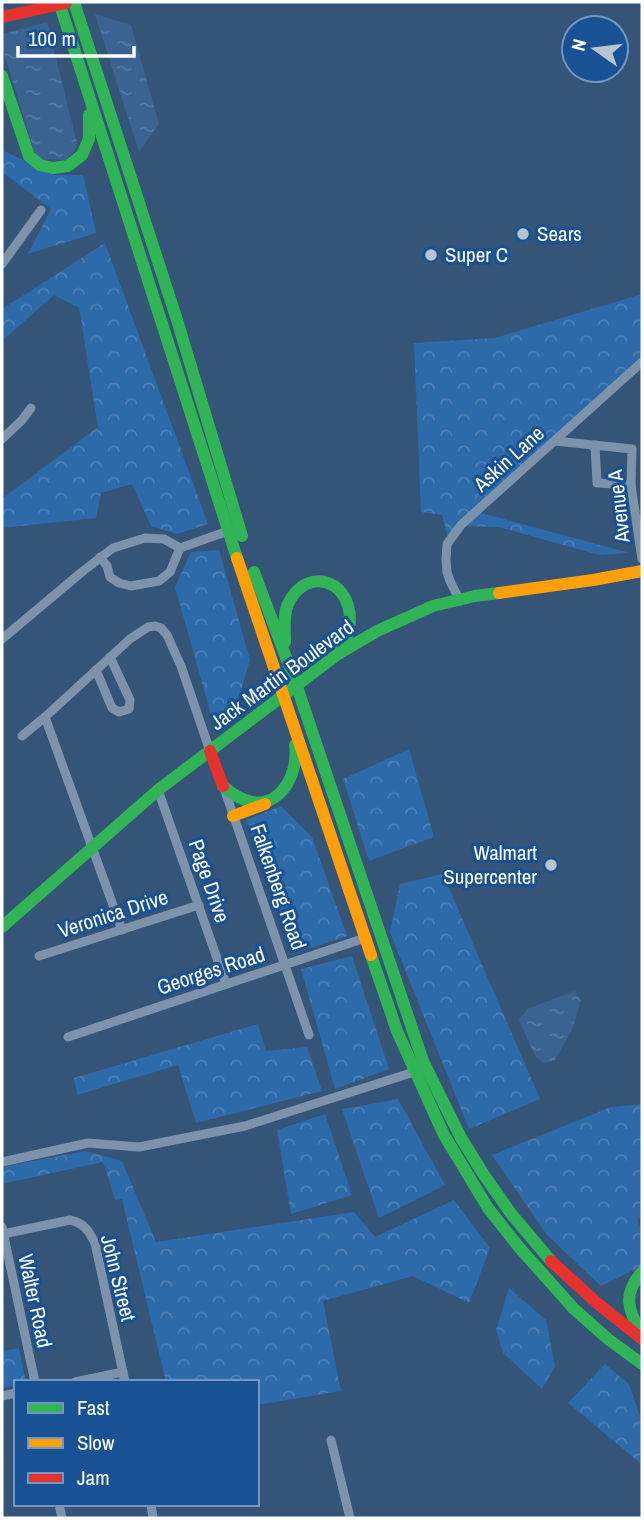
<svg xmlns="http://www.w3.org/2000/svg" width="644" height="1520" viewBox="0 0 644 1520" font-family="'Archivo Narrow',sans-serif">
  <style>
    .forest { fill: url(#forest-crowns) }
    .water { fill: url(#water-ripples) }
    .lines { fill: none; stroke-linecap: round; stroke-linejoin: round }
    .street { stroke: #7d93ab; stroke-width: 9 }
    .fast { stroke: #30b455; stroke-width: 12 }
    .slow { stroke: #ff9f0a; stroke-width: 12 }
    .jam { stroke: #e5322d; stroke-width: 12 }
    .poi-dot { fill: #b8c3d0; stroke: #185294; stroke-width: 2.5 }
    .labels { text-anchor: middle; stroke-width: 6; stroke-linejoin: round; paint-order: stroke }
    .poi-label { font-size: 21px; fill: #fff; stroke: #185294; text-anchor: start }
    .street-label { font-size: 21px; fill: #fff; stroke: #185294 }
  </style>
  <defs>
    <pattern id="forest-crowns" width="20" height="18" patternUnits="userSpaceOnUse" patternTransform="scale(1.75)"><rect width="20" height="18" fill="#2d6aaa"/><path d="M2 6a3 3 0 1 1 6 0M12 15a3 3 0 1 1 6 0" fill="none" stroke="#4c80b7"/></pattern>
    <pattern id="water-ripples" width="26" height="14" patternUnits="userSpaceOnUse" patternTransform="scale(1.75)"><rect width="26" height="14" fill="#3a6391"/><path d="M2 4q2-2 4 0t4 0M15 11q2-2 4 0t4 0" fill="none" stroke="#587aa2"/></pattern>
  </defs>
  <rect width="100%" height="100%" fill="#345478"/>
  <g class="forest">
    <path d="M2 150 55 175H83L96 233 28 254 51 209 2 172Z"/>
    <path d="M105 243 208 524 177 534 151 526 132 484 101 493 96 518 2 528V499L98 427 79 308 54 295 2 341V309Z"/>
    <path d="M642 294V361L474 511 630 553 599 555 499 527 456 526 448 537 442 515 421 512 414 343 495 338Z"/>
    <path d="M219 550 250 660 238 701 213 722 175 587 191 552Z"/>
    <path d="M409 749 434 837 369 861 343 779Z"/>
    <path d="M281 806 312 837 347 936 292 954 246 820Z"/>
    <path d="M443 874 540 1099 469 1129 390 932 400 884Z"/>
    <path d="M352 956 389 1069 335 1089 301 969Z"/>
    <path d="M258 1024 266 1051 307 1047 322 1091 196 1123 178 1065 77 1095 74 1078Z"/>
    <path d="M398 1099 445 1185 379 1218 342 1109Z"/>
    <path d="M642 1104V1216L637 1220 642 1230V1266L601 1286 547 1235 492 1155 611 1107Z"/>
    <path d="M325 1114 352 1195 291 1214 277 1130Z"/>
    <path d="M86 1151 122 1161 156 1242 354 1212 375 1237 454 1200 490 1248 469 1303 413 1276 323 1301 341 1391 257 1405V1382H166L122 1199 115 1200 103 1162 2 1184V1167Z"/>
    <path d="M509 1288 546 1320 555 1366 542 1389 503 1353 496 1330Z"/>
    <path d="M19 1348 26 1382H16V1385L2 1388V1351Z"/>
    <path d="M605 1364 629 1384 642 1422V1456L640 1463 568 1403Z"/>
  </g>
  <g class="water">
    <path d="M95 14 131 25 159 124 139 152Z"/>
    <path d="M47 22 77 143 75 150 66 160 41 159 34 151 2 47V34Z"/>
    <path d="M575 991 581 1001 572 1030 554 1061 543 1063 535 1056 519 1020 527 1009Z"/>
  </g>
  <g class="lines">
    <g class="street">
      <path d="M2 264 41 210"/>
      <path d="M2 439 22 420 31 408"/>
      <path d="M555 441 632 449 631 485 642 559"/>
      <path d="M595 445 597 483 631 485"/>
      <path d="M100 557 107 566 110 577 119 583 131 586 159 581 170 572 180 548"/>
      <path d="M460 601 450 581 447 572 446 560 447 544 461 525 642 362"/>
      <path d="M2 639 83 571 113 548 145 538 164 539 180 548 228 531"/>
      <path d="M96 670 112 708 119 712 129 709 130 700 110 657"/>
      <path d="M22 736 45 717"/>
      <path d="M158 790 226 984"/>
      <path d="M225 791 309 1035"/>
      <path d="M122 930 45 717 130 639 148 627 155 626 161 628 167 635 181 666 210 751"/>
      <path d="M39 956 199 905"/>
      <path d="M68 1037 365 938"/>
      <path d="M2 1162 88 1143 139 1147 245 1126 414 1072"/>
      <path d="M2 1227 35 1382"/>
      <path d="M3 1234 70 1220C84 1223 89 1231 95 1243L125 1382"/>
      <path d="M75 1382 123 1372"/>
      <path d="M2 1396 16 1393"/>
      <path d="M331 1440 350 1518"/>
      <path d="M59 1504 62 1518"/>
      <path d="M151 1504 153 1518"/>
    </g>
    <g class="fast">
      <path d="M59 2 237 558"/>
      <path d="M74 2 177 320 242 536"/>
      <path d="M2 76 29 156 40 165 53 168 68 166 82 155 89 139V115"/>
      <path d="M254 572 296 684 423 1061 461 1138 484 1175 512 1215 551 1261"/>
      <path d="M285 642C285 630 283 615 288 604 307 563 357 581 349 629 348 638 342 646 338 654"/>
      <path d="M223 786C231 793 241 800 252 802 283 807 299 770 295 745"/>
      <path d="M2 927 158 790 338 654 377 631 433 606 475 596 499 593"/>
      <path d="M371 955 397 1031 444 1135 488 1208 518 1246 574 1309 608 1339 642 1364"/>
      <path d="M642 1272C622 1294 628 1311 642 1334"/>
    </g>
    <g class="slow">
      <path d="M237 558 371 955"/>
      <path d="M499 593 593 580 642 571"/>
      <path d="M233 816 265 804"/>
    </g>
    <g class="jam">
      <path d="M2 17 66 3"/>
      <path d="M210 751 223 786"/>
      <path d="M551 1261 597 1303 642 1339"/>
    </g>
  </g>
  <g class="poi-dot">
    <circle cx="523" cy="234" r="7"/>
    <circle cx="431" cy="255" r="7"/>
    <circle cx="551" cy="865" r="7"/>
  </g>
  <g class="labels">
    <g class="poi-label">
      <text x="537" y="241">Sears</text>
      <text x="445" y="262">Super C</text>
      <text x="537" y="860" text-anchor="end">Walmart<tspan x="537" dy="24">Supercenter</tspan></text>
    </g>
    <g class="street-label">
      <text transform="translate(509 459) rotate(-42)" y="7">Askin Lane</text>
      <text transform="translate(619 506) rotate(-96)" y="7">Avenue A</text>
      <text transform="translate(282 675) rotate(-36)" y="7">Jack Martin Boulevard</text>
      <text transform="translate(209 881) rotate(71)" y="7">Page Drive</text>
      <text transform="translate(278 887) rotate(71)" y="7">Falkenberg Road</text>
      <text transform="translate(113 914) rotate(-18)" y="7">Veronica Drive</text>
      <text transform="translate(211 971) rotate(-18)" y="7">Georges Road</text>
      <text transform="translate(118 1278) rotate(76)" y="7">John Street</text>
      <text transform="translate(35 1301) rotate(78)" y="7">Walter Road</text>
    </g>
  </g>
  <rect width="644" height="1520" fill="none" stroke="#ffffff" stroke-width="7"/>
  <rect x="14" y="1380" width="245" height="126" fill="#185294" stroke="#7497bf" stroke-width="2"/>
  <rect x="28" y="1403" width="35" height="10" fill="#30b455" stroke="#7497bf" stroke-width="2"/>
  <text x="77" y="1415" font-size="21" fill="#ffffff">Fast</text>
  <rect x="28" y="1438" width="35" height="10" fill="#ff9f0a" stroke="#7497bf" stroke-width="2"/>
  <text x="77" y="1450" font-size="21" fill="#ffffff">Slow</text>
  <rect x="28" y="1473" width="35" height="10" fill="#e5322d" stroke="#7497bf" stroke-width="2"/>
  <text x="77" y="1485" font-size="21" fill="#ffffff">Jam</text>
  <g transform="translate(595 49) rotate(284)"><circle r="33" fill="#185294" stroke="#7497bf" stroke-width="2"/>
  <path d="M0-5L12 26L0 18L-12 26Z" fill="#b8c3d0"/>
  <text y="-10" font-size="19" font-weight="bold" text-anchor="middle" fill="#ffffff">N</text>
  </g>
  <path d="M18 46v10h116v-10" fill="none" stroke="#ffffff" stroke-width="3.5"/>
  <text x="28" y="46" font-size="21" fill="#ffffff" stroke="#185294" stroke-width="5" paint-order="stroke">100 m</text>
</svg>
